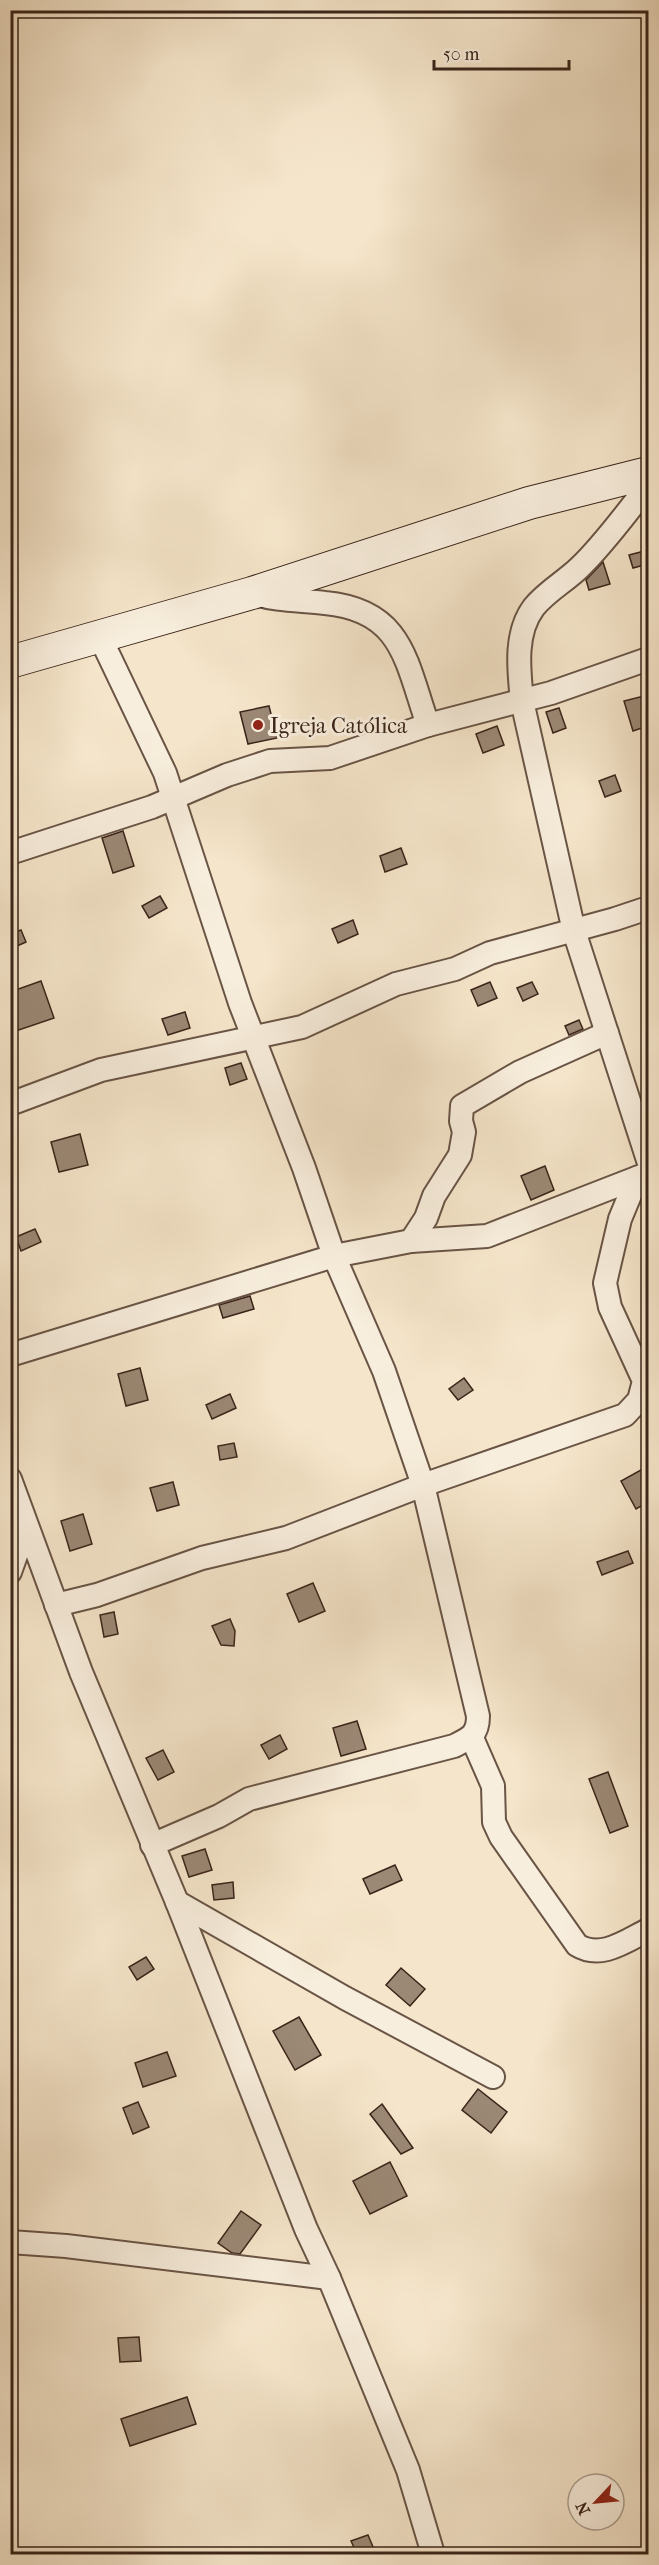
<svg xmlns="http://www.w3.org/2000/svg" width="659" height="2565" viewBox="0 0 659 2565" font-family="'IM FELL French Canon',serif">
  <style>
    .building { fill: #9b8875; stroke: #3a2419; stroke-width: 1.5 }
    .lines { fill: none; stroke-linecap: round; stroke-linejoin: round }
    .street-casing { stroke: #695445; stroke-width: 26 }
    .secondary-casing { stroke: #3a2419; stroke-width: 34 }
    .street { stroke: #f8eedd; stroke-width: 22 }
    .secondary { stroke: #f8eedd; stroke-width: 32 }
    .poi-dot { fill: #8f2418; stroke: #f8eedd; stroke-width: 2 }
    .labels { text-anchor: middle; stroke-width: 6; stroke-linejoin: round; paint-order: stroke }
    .poi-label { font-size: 22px; fill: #3a2419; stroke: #f8eedd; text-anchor: start }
  </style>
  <rect width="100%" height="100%" fill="#f5e5ca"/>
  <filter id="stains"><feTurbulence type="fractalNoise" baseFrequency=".00333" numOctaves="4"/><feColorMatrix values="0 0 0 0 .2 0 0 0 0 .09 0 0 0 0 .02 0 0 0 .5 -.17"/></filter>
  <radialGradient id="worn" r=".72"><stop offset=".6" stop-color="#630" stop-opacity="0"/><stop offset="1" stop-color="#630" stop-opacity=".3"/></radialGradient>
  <g class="building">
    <path d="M648 550V564L633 568 629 555Z"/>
    <path d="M603 562 610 584 589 590 586 580Z"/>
    <path d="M648 695V726L633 731 624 701Z"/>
    <path d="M269 706 277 738 248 744 240 712Z"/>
    <path d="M559 708 566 728 553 733 546 712Z"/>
    <path d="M497 726 504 745 483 753 476 734Z"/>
    <path d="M615 775 621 791 605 797 599 781Z"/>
    <path d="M123 831 134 866 113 873 102 838Z"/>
    <path d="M401 848 407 864 385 872 380 856Z"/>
    <path d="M160 896 167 908 149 918 142 906Z"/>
    <path d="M353 920 358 934 338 943 332 929Z"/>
    <path d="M21 930 26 942 10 949V934Z"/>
    <path d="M41 981 54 1018 10 1033V992Z"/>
    <path d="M490 982 497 998 478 1006 471 990Z"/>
    <path d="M532 982 538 994 523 1001 517 988Z"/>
    <path d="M185 1012 190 1028 168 1035 162 1019Z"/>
    <path d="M579 1020 583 1029 569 1035 565 1026Z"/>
    <path d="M241 1063 247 1079 230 1085 225 1068Z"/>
    <path d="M80 1134 88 1165 59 1172 51 1142Z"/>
    <path d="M545 1166 554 1190 531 1200 521 1176Z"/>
    <path d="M35 1229 41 1242 21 1251 16 1237Z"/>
    <path d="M250 1296 254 1309 223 1318 219 1305Z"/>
    <path d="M140 1368 148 1400 126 1406 118 1374Z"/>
    <path d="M464 1378 473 1390 458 1400 449 1389Z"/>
    <path d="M230 1394 236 1408 212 1419 206 1405Z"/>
    <path d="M234 1443 237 1457 220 1460 218 1446Z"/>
    <path d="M648 1466V1502L636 1509 621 1481Z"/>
    <path d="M173 1482 179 1505 157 1511 150 1488Z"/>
    <path d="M83 1514 92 1544 70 1551 61 1521Z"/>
    <path d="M628 1551 633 1563 602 1575 597 1562Z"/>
    <path d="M313 1583 325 1611 299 1622 287 1594Z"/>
    <path d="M114 1612 118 1634 104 1637 100 1615Z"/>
    <path d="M230 1619 235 1631 234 1646 221 1645 212 1626Z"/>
    <path d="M357 1721 366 1749 341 1756 333 1728Z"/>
    <path d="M280 1735 287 1749 269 1759 261 1745Z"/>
    <path d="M163 1750 174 1772 158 1780 146 1758Z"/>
    <path d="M608 1772 628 1826 610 1833 589 1779Z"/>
    <path d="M205 1849 212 1870 189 1877 182 1856Z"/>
    <path d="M395 1865 402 1880 370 1894 363 1879Z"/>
    <path d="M233 1882 234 1898 214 1900 212 1885Z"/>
    <path d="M146 1957 154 1969 137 1980 129 1967Z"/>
    <path d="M401 1968 425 1989 410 2006 386 1985Z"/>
    <path d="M299 2017 321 2055 295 2070 273 2031Z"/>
    <path d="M167 2052 176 2076 143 2087 135 2063Z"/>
    <path d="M478 2089 507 2112 491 2133 462 2110Z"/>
    <path d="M138 2102 149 2127 133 2134 123 2108Z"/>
    <path d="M382 2104 413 2148 401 2154 370 2114Z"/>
    <path d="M390 2162 407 2196 370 2214 353 2181Z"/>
    <path d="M241 2211 261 2225 240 2254 232 2253 218 2243Z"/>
    <path d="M139 2337 141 2361 120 2362 118 2338Z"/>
    <path d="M187 2397 196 2424 130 2446 121 2419Z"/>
    <path d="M368 2535 376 2554H357L351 2541Z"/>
  </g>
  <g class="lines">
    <defs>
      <g id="street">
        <path d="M648 486C626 513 605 543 580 567 566 581 547 591 534 607 514 633 519 671 522 701L574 931 648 1160"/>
        <path d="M252 593C277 601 299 600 325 603 403 610 406 662 428 725"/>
        <path d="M100 637 165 773 240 1003 304 1168 334 1256 384 1371 423 1485 478 1716C478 1735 470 1738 454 1746L249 1799 219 1816 152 1845"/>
        <path d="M10 853 152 807 227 775 270 761 330 758 428 725 551 693 648 659"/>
        <path d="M10 1104 101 1070 302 1027 396 984 455 969 490 953 615 919 648 908"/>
        <path d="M411 1241 426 1218 434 1196 460 1155 464 1132 461 1121 462 1106 520 1072 607 1033"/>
        <path d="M10 1355 334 1256 411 1241 487 1236 644 1175"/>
        <path d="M10 1479 81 1672 177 1902 306 2229 329 2278 408 2470 433 2554"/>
        <path d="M10 1572 20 1544 17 1534"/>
        <path d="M56 1605 97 1595 202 1558 286 1538 423 1485 625 1415 639 1400 644 1381 610 1307 605 1283 620 1219 637 1178"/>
        <path d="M472 1738 493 1786 494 1822 501 1837 577 1945C601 1960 626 1941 648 1930"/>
        <path d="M177 1902 345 1998 493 2077"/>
        <path d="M10 2242 66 2246 329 2278"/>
      </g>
      <path id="secondary" d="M10 662 252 593 529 503 648 473"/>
    </defs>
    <use href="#street" class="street-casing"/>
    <use href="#secondary" class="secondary-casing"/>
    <use href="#street" class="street"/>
    <use href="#secondary" class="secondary"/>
  </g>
  <circle class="poi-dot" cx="258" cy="725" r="6"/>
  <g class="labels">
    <g class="poi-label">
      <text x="270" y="733">Igreja Católica</text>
    </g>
  </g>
  <rect width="659" height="2565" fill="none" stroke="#f5e5ca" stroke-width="36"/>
  <rect x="12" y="12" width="635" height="2541" fill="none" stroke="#3a2419" stroke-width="3"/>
  <rect x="18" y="18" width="623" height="2529" fill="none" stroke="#3a2419" stroke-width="1.5"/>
  <g transform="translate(596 2502) rotate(244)"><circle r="28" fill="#f8eedd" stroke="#ac9d8f" stroke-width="1.5"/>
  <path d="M0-4.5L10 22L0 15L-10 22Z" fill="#8f2418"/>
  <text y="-9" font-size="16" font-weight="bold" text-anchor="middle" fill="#3a2419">N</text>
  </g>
  <path d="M434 60v9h135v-9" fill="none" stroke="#3a2419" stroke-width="3"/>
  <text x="443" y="60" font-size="18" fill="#3a2419" stroke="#f8eedd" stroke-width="4.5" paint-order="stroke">50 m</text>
  <rect width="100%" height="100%" filter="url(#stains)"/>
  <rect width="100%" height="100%" fill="url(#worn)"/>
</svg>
